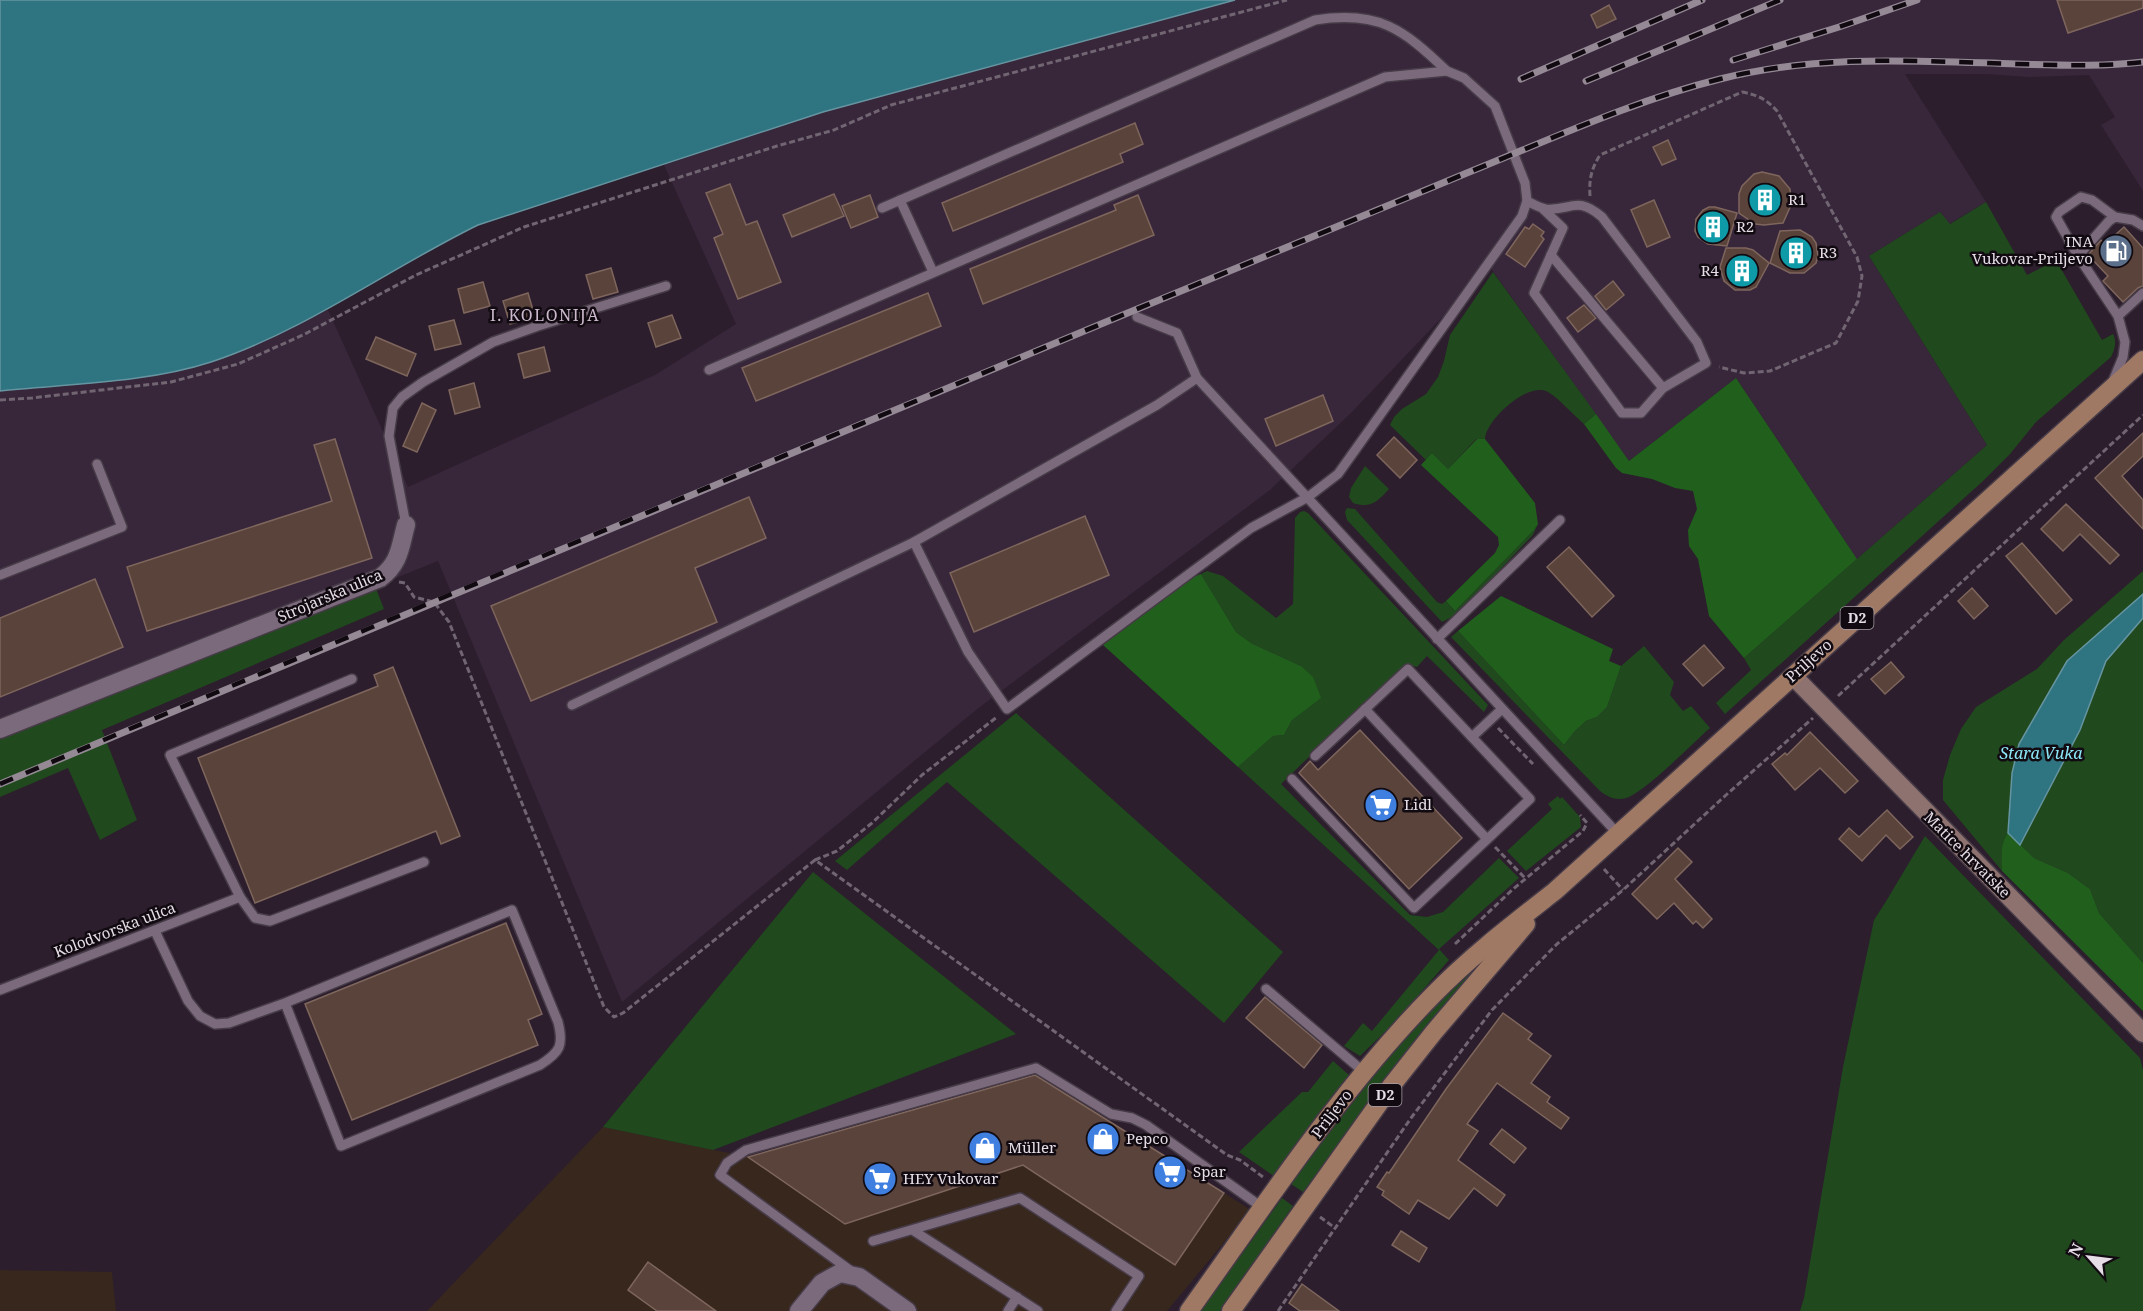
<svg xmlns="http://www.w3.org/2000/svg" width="2143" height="1311" viewBox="0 0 2143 1311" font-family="'Noto Serif',serif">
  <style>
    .commercial { fill: #37271d }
    .built { fill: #38263a }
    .green { fill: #20491d }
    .forest { fill: #20601c }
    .water { fill: #2f7581; stroke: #6694a0; stroke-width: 1.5 }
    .building { fill: #5a433b; stroke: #7e665d; stroke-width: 1.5 }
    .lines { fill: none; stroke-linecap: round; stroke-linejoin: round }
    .service-casing { stroke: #463b47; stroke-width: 12 }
    .minor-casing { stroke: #463b47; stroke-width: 21 }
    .secondary-casing { stroke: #463b47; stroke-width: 21 }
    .primary-casing { stroke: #463b47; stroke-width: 21 }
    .path { stroke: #716572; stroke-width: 3; stroke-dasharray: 6 3; stroke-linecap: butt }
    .service { stroke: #7b6a7c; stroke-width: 9 }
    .minor { stroke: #7b6a7c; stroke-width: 18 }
    .secondary { stroke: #8e7270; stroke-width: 18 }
    .primary { stroke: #a07965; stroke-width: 18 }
    .rail-casing { stroke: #948995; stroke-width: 7 }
    .rail { stroke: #110b11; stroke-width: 4.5; stroke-dasharray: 14; stroke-linecap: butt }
    .labels { text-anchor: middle; stroke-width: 5; stroke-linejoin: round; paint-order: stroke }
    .shield { fill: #110b11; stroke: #a69ea7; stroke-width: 1.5 }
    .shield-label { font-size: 14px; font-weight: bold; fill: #e6dde7 }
    .poi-label { font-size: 15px; fill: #e6dde7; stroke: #110b11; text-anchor: start }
    .street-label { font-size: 15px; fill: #e6dde7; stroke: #110b11 }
    .neighbourhood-label { font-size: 16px; letter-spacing: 1.5px; fill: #cbb8cc; stroke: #110b11 }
    .water-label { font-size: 16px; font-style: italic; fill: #8de8f9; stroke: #110b11 }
  </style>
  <rect width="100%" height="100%" fill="#2c1e2d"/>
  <g class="commercial">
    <path d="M1037 1075 1251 1210 1167 1311H427L603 1127 748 1157Z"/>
    <path d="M0 1270 112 1272 116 1311H0Z"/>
  </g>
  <path class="built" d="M1235 0H2143V191L2101 125 2115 117 2089 75 2029 77 1987 74H1905L1986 202 1949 224 1940 212 1869 256 1987 445 1857 559 1736 378 1629 461 1490 267 1352 412 1270 490 976 710 622 1002 438 561 0 737V391L134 378 211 362 296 326 328 310 408 487 655 375 736 324 664 165 823 112Z"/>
  <g class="green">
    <path d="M1986 202 2027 275 2056 260 2102 340 2113 334C2117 342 2115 349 2111 357L2036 422 2010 454 1983 481 1725 714 1716 703 1751 670 1744 658 1987 445 1869 256 1940 212 1950 224Z"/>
    <path d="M1493 272 1596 414 1584 424C1573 415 1561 400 1548 392 1528 381 1486 420 1485 439H1476L1448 469 1432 453 1426 460 1390 425 1394 417 1402 409 1426 394 1438 377 1444 361 1450 335Z"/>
    <path d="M1365 466 1389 489C1378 501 1371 509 1353 503L1349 497 1351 488Z"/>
    <path d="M1347 508 1355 509 1437 602 1442 604 1446 601 1455 611 1534 530 1538 524 1533 535 1458 614 1442 622 1347 520 1345 512Z"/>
    <path d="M1304 511 1308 513 1488 705 1484 712 1427 656 1417 667 1409 665 1402 667 1281 784 1410 915 1427 917 1443 912 1499 858 1519 878 1439 949 1449 960 1395 1022 1360 1056 1344 1046 1363 1023 1372 1031 1439 950 1238 767 1273 736 1284 735 1292 720 1301 666 1251 643 1236 632 1201 574 1207 571 1223 576 1276 618 1293 604 1295 518 1300 512Z"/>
    <path d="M2143 571V963L2099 913 2090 889 2068 873 2034 858 2008 834 2001 854 2002 871 1943 800V780L1950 755 1961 729 1976 707 2037 669 2064 640Z"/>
    <path d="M375 586 384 609 102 730 137 820 100 840 68 768 0 797V737Z"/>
    <path d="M1458 631 1564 745 1575 731 1586 721 1597 717 1607 707 1621 666 1644 646 1674 682 1670 695 1683 711 1691 706 1710 728C1694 742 1643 794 1626 798 1616 801 1608 797 1600 791L1451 637Z"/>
    <path d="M1016 713 1283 952 1224 1023 947 782 847 870 835 861Z"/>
    <path d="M1558 796 1560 799 1562 797 1580 817 1581 827 1526 871 1507 851 1552 809 1548 804Z"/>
    <path d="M1925 836 2140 1058 2143 1070V1311H1800L1804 1298 1843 1067 1874 920 1885 903Z"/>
    <path d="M813 872 1016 1034 713 1150 603 1127Z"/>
    <path d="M1470 971 1472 972 1471 976 1409 1048 1303 1192 1291 1184C1347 1110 1402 1034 1470 971Z"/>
    <path d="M1333 1061 1349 1075 1321 1110 1274 1176 1239 1152 1302 1092H1308Z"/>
    <path d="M1282 1198 1293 1206 1220 1311H1201Z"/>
  </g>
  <g class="forest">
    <path d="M1736 378 1857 559 1744 658 1709 616 1698 559 1689 546 1688 530 1697 509 1693 491 1675 488 1652 479 1622 473 1616 468 1584 424 1596 414 1629 461Z"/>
    <path d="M1477 439H1485L1535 503 1538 524 1534 530 1455 611 1446 601 1495 553 1499 545 1498 537 1421 465 1432 453 1448 469Z"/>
    <path d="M1201 574 1236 632 1251 643 1301 666 1313 677 1321 698 1292 720 1284 735 1273 736 1238 767 1103 645 1191 578Z"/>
    <path d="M1501 596 1613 649 1609 661 1621 666 1607 707 1597 717 1586 721 1575 731 1564 745 1458 631Z"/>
    <path d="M2008 833 2034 858 2068 873 2090 889 2099 913 2143 963V1011L2002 871C2001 858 2000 845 2008 833Z"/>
  </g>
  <g class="water">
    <path d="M0 0H1235L823 112 478 225C388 269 307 330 211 362 147 383 67 384 0 391Z"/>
    <path d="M2143 594V618L2106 661 2080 730 2020 845 2008 833 2012 773 2019 744 2067 661Z"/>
  </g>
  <g class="building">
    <path d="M2057 0H2143V8L2068 33Z"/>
    <path d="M1609 5 1616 19 1597 28 1591 15Z"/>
    <path d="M1135 123 1143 144 1120 154 1123 162 953 231 942 203Z"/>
    <path d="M1668 140 1676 159 1662 165 1653 147Z"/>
    <path d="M1762 172 1779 176 1790 189 1791 205 1783 223 1764 225 1755 224 1739 213V194L1742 186 1754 174Z"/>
    <path d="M730 184 746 225 757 221 781 282 738 299 714 238 723 234 706 193Z"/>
    <path d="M834 194 844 216 792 237 783 215Z"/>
    <path d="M870 195 878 217 851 228 842 206Z"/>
    <path d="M1138 195 1154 235 983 304 970 269 1116 210 1114 205Z"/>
    <path d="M1654 200 1670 237 1647 247 1631 210Z"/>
    <path d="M1709 207H1715L1737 213 1727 246 1708 244 1698 237 1695 231 1696 219 1703 210Z"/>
    <path d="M1533 224 1544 232 1541 236 1544 239 1525 267 1506 254 1525 227 1529 229Z"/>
    <path d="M2124 227 2143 248V286L2138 288 2123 302 2103 281 2108 276 2088 255 2101 240 2105 244Z"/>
    <path d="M1800 230 1812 237 1816 243 1818 256 1816 263 1804 273H1790L1770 263 1780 231Z"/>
    <path d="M1726 248H1746L1753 250 1769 263 1756 287 1750 290H1735L1724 281 1720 267Z"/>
    <path d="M611 268 618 292 593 299 586 275Z"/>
    <path d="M1613 281 1624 295 1606 310 1595 296Z"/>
    <path d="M483 282 490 306 464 313 458 289Z"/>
    <path d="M528 293 535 317 510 324 503 301Z"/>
    <path d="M928 293 941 326 756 401 742 368Z"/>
    <path d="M1584 305 1596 318 1578 332 1567 318Z"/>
    <path d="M672 315 681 338 656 347 648 323Z"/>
    <path d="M454 320 461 344 435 350 429 326Z"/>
    <path d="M376 337 416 354 407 376 366 359Z"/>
    <path d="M544 347 550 371 524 378 518 354Z"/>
    <path d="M474 383 480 407 455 414 449 390Z"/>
    <path d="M1323 395 1333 421 1276 446 1265 419Z"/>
    <path d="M422 403 436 410 417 452 403 446Z"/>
    <path d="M2143 433V456L2122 476 2143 500V529L2095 478Z"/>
    <path d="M1394 437 1417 460 1400 478 1377 455Z"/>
    <path d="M335 439 372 558 147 631 127 567 332 501 314 445Z"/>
    <path d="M749 497 766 538 695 568 717 622 531 701 491 606Z"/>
    <path d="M2066 504 2119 555 2110 564 2080 534 2063 551 2041 529Z"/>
    <path d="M1085 516 1109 575 974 632 950 573Z"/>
    <path d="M2022 543 2072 600 2056 614 2006 556Z"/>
    <path d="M1569 547 1614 596 1592 617 1547 567Z"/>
    <path d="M95 579 123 647 0 697V618Z"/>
    <path d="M1972 588 1988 606 1974 619 1958 601Z"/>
    <path d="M1704 645 1724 668 1703 686 1683 664Z"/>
    <path d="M1891 662 1904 677 1885 694 1871 679Z"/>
    <path d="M393 667 460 836 441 844 436 831 255 903 198 758 378 686 374 675Z"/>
    <path d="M1360 730 1462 838 1409 889 1299 773 1310 761 1318 770Z"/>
    <path d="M1810 732 1858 781 1845 793 1820 768 1795 790 1772 764 1785 753 1787 755Z"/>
    <path d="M1887 810 1913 837 1900 849 1886 835 1862 861 1839 839 1849 828 1859 837Z"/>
    <path d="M1678 848 1692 862 1675 879 1712 919 1703 928 1696 921 1693 924 1674 903 1657 919 1632 894Z"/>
    <path d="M506 923 542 1014 528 1020 538 1045 352 1120 305 1004Z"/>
    <path d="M1265 997 1322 1045 1304 1068 1246 1018Z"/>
    <path d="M1503 1013 1532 1034 1528 1039 1551 1056 1531 1083 1550 1097 1547 1102 1569 1118 1561 1129 1497 1083 1467 1124 1478 1131 1458 1160 1505 1195 1497 1206 1474 1188 1449 1219 1418 1200 1409 1214 1382 1195 1384 1191 1377 1187 1387 1172 1389 1173 1446 1089Z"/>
    <path d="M1035 1075 1224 1193 1175 1265 1023 1165 845 1224 748 1157Z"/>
    <path d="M1502 1129 1526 1148 1514 1163 1490 1144Z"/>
    <path d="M1401 1231 1427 1248 1419 1262 1392 1245Z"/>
    <path d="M648 1262 716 1311H657L628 1290Z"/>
    <path d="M1302 1284 1339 1311H1300L1289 1303Z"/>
  </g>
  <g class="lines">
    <defs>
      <g id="service">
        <path d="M900 200 933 272"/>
        <path d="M1527 201C1533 204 1539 208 1546 209 1572 211 1576 195 1602 217L1697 342 1706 363 1663 388 1641 413H1622L1534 293 1563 228 1543 209"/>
        <path d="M882 208 1315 20C1379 10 1403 29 1447 71"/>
        <path d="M1551 255 1663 388"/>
        <path d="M2078 256 2109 221 2115 217 2133 220 2143 226"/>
        <path d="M2118 316 2143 293"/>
        <path d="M1137 317 1177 333 1197 378 1618 834"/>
        <path d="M709 370 1385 77 1447 71 1464 78 1495 106 1525 183 1527 201 1522 216 1338 474 1308 497 1251 528 1007 709 968 652 914 542"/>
        <path d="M2113 381 2123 357 2125 342 2118 316 2078 256 2056 217 2059 212 2081 197 2092 200 2115 217"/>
        <path d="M406 525 389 436 393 408 402 397 423 382 493 342 538 326 666 286"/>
        <path d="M0 575 122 527 97 464"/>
        <path d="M1437 639 1560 520"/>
        <path d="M352 679 170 755 240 897 255 918 270 921 424 862"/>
        <path d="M572 705 914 542 1157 405 1197 378"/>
        <path d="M1365 709 1487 839"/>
        <path d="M1472 737 1502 709"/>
        <path d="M1292 779 1414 908 1530 799 1408 669 1315 756"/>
        <path d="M155 931 188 1001 200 1016 215 1024 229 1023 285 1003 512 910 558 1022C564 1046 560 1052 540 1065L341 1146 285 1003"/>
        <path d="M1266 989 1364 1072"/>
        <path d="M0 990 240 897"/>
        <path d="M914 1231 1038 1311"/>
        <path d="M873 1241 1020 1198 1139 1276 1116 1311"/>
        <path d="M851 1271 720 1175 727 1163 746 1150 1036 1068 1111 1114 1132 1118 1146 1125 1263 1208"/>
        <path d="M1008 1311 1017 1297"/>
      </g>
      <g id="minor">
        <path d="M0 729 380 578C400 563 400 547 406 525"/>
        <path d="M799 1311 822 1283 840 1273 859 1277 907 1311"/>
      </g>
      <path id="secondary" d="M1793 676 2143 1033"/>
      <g id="primary">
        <path d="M1189 1311C1265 1205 1342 1087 1434 994 1471 956 1513 924 1555 891L2143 360"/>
        <path d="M1231 1311 1392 1085 1434 1032 1526 924"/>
      </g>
    </defs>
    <use href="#service" class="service-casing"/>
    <use href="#minor" class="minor-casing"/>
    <use href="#secondary" class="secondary-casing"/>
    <use href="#primary" class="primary-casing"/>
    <g class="path">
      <path d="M1590 196C1589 180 1591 169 1600 155L1742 92C1758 95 1766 99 1777 111L1857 257 1862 276 1858 301 1836 343 1770 371 1744 373 1719 367"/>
      <path d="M0 400 32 398 171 382 238 364 303 335 416 275 524 227 777 146 834 130 891 105 1287 0"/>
      <path d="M399 582 405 583 414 597 434 602 449 622 604 1007 614 1017 623 1013 815 860 1227 1155 1240 1160 1263 1177"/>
      <path d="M1838 696 2143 415"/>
      <path d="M1498 728 1533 764"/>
      <path d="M1495 847 1525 878"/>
      <path d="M815 860 837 851 872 823 922 775 997 717"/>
      <path d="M1604 869 1623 890"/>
      <path d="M1455 944 1512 890 1583 831 1587 823 1580 815"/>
      <path d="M1320 1217 1335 1228"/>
      <path d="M1278 1311 1411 1118 1492 1010 1557 944 1623 890 1726 795 1813 718"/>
    </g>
    <use href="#service" class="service"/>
    <use href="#minor" class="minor"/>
    <use href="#secondary" class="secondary"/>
    <use href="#primary" class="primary"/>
    <defs>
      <g id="rail">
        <path d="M1733 60 1839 27 1917 0"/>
        <path d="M1521 79 1702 0"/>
        <path d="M1586 81 1780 0"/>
        <path d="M0 784C366 628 734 477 1101 324 1221 274 1342 225 1462 175 1547 141 1632 101 1720 79 1819 54 1916 61 2017 64 2059 65 2101 67 2143 62"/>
      </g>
    </defs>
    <use href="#rail" class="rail-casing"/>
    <use href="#rail" class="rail"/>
  </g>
  <defs>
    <symbol id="building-disc" viewBox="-11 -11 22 22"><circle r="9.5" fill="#0f9aa8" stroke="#110b11"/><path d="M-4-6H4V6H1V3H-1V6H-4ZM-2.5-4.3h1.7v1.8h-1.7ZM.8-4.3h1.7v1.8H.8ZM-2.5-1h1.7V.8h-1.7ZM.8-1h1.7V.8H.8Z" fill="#fff"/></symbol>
    <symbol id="fuel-disc" viewBox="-11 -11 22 22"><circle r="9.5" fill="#5c6f8a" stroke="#110b11"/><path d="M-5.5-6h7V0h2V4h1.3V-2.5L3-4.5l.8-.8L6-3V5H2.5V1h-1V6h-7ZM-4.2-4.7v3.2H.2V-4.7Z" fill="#fff"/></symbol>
    <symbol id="supermarket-disc" viewBox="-11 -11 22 22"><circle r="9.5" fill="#3f7fe0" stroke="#110b11"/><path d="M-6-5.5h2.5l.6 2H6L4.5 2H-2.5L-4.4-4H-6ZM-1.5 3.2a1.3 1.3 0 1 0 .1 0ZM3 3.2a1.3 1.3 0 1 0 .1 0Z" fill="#fff"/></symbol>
    <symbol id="shop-disc" viewBox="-11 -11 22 22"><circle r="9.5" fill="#3f7fe0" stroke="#110b11"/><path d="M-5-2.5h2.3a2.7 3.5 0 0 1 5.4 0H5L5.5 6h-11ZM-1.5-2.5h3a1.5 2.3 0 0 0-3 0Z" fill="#fff"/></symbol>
  </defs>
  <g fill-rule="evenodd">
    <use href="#building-disc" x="1746" y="181" width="38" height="38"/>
    <use href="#building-disc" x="1694" y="208" width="38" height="38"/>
    <use href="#fuel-disc" x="2097" y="232" width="38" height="38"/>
    <use href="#building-disc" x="1777" y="234" width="38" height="38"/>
    <use href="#building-disc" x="1723" y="252" width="38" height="38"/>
    <use href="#supermarket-disc" x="1362" y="786" width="38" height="38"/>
    <use href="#shop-disc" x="1084" y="1120" width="38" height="38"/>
    <use href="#shop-disc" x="966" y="1129" width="38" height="38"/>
    <use href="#supermarket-disc" x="1151" y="1153" width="38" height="38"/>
    <use href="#supermarket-disc" x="861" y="1160" width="38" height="38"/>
  </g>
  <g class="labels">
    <g class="shield">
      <rect x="1840.5" y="607" width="33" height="22" rx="4.5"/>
      <rect x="1368.5" y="1084" width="33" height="22" rx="4.5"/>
    </g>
    <g class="shield-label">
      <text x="1857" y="623">D2</text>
      <text x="1385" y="1100">D2</text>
    </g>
    <g class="poi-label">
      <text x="1788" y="205">R1</text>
      <text x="1736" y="232">R2</text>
      <text x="2093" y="247" text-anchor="end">INA<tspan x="2093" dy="17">Vukovar-Priljevo</tspan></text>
      <text x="1819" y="258">R3</text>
      <text x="1719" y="276" text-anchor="end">R4</text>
      <text x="1404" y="810">Lidl</text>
      <text x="1126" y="1144">Pepco</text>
      <text x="1008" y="1153">Müller</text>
      <text x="1193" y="1177">Spar</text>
      <text x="903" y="1184">HEY Vukovar</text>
    </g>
    <g class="street-label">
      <text transform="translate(330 596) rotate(-23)" y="5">Strojarska ulica</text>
      <text transform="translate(1809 661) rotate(-42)" y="5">Priljevo</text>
      <text transform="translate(1967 855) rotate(45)" y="5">Matice hrvatske</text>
      <text transform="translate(115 930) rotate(-21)" y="5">Kolodvorska ulica</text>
      <text transform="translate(1332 1114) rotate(-53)" y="5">Priljevo</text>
    </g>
    <g class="neighbourhood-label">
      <text x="545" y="321">I. KOLONIJA</text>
    </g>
    <g class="water-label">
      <text x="2041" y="759">Stara Vuka</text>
    </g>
  </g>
  <g transform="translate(2089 1257) rotate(298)" stroke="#110b11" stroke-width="4.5" paint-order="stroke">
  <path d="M0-4.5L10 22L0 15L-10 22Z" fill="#e6dde7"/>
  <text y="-9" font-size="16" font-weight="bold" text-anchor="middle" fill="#e6dde7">N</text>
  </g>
</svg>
